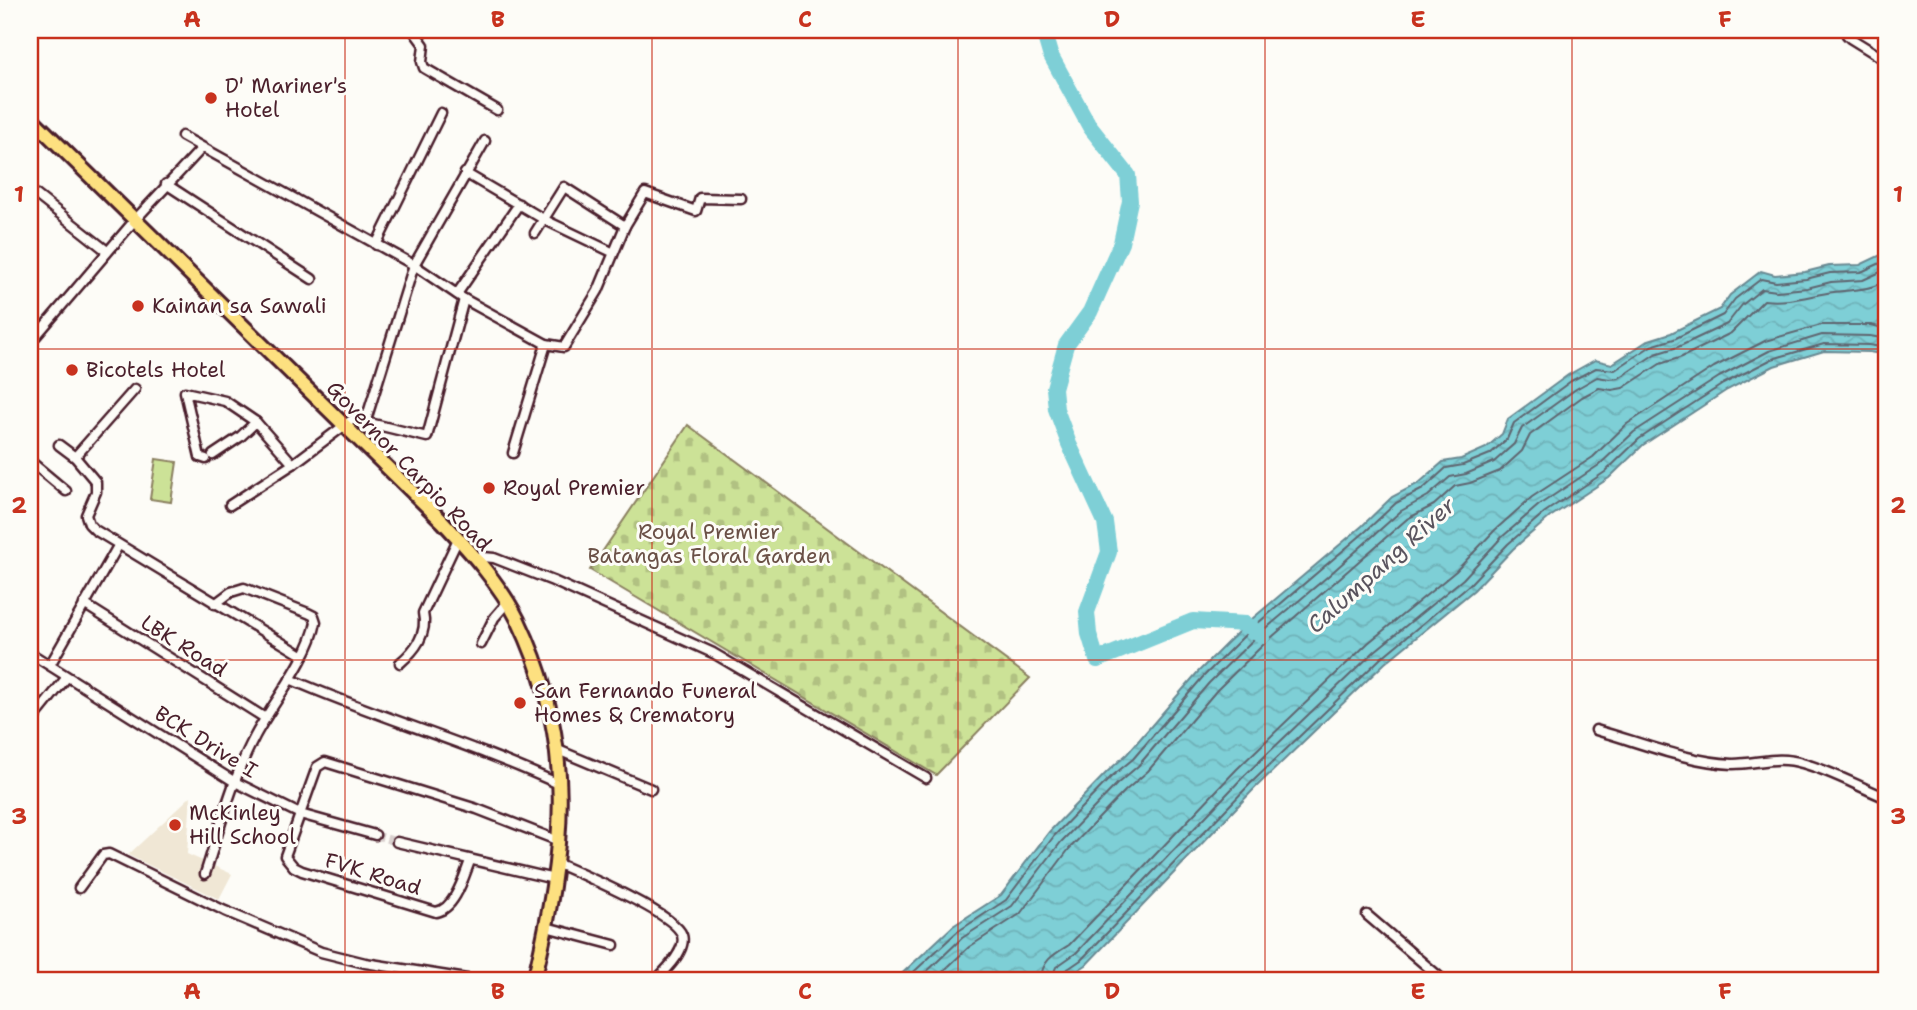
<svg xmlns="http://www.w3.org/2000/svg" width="1917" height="1010" viewBox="0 0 1917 1010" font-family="'Shantell Sans',sans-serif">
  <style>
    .built { fill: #f0e7d5 }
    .cemetery { fill: url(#cemetery-stones); stroke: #8b8061; stroke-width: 2 }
    .pitch { fill: #cce297; stroke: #8b8061; stroke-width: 2 }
    .water { fill: url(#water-waves); stroke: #698992; stroke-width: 2 }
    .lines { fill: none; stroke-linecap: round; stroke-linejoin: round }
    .shore { stroke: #5f656f; stroke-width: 2 }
    .river { stroke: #7ecfd6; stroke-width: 16 }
    .street-tunnel { stroke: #d9d0ce; stroke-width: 8; stroke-dasharray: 8 4; stroke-linecap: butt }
    .street-casing { stroke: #4a1f2b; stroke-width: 13 }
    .primary-casing { stroke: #4a1f2b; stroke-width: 18 }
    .street { stroke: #fdfcf7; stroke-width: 8 }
    .primary { stroke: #fde080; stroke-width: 12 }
    .grid { fill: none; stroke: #c8321e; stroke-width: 2; stroke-opacity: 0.55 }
    .poi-dot { fill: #c8321e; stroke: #fdfcf7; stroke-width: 2.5 }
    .labels { text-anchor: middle; stroke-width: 6; stroke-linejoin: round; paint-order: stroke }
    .poi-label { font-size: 21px; fill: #4a1f2b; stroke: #fdfcf7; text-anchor: start }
    .street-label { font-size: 21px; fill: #4a1f2b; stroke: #fdfcf7 }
    .park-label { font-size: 21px; fill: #6a5046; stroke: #fdfcf7 }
    .water-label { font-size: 23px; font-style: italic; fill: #5a545e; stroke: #fdfcf7 }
    .neatline { fill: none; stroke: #c8321e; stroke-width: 2.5 }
    .grid-label { font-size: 23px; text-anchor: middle; font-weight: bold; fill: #c8321e }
  </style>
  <defs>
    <pattern id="cemetery-stones" width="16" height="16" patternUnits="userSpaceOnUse" patternTransform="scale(1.75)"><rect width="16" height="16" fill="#cce297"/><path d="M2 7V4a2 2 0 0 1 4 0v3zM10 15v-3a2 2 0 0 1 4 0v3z" fill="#b1c182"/></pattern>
    <pattern id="water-waves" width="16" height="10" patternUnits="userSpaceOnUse" patternTransform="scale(1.75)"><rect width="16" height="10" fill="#7ecfd6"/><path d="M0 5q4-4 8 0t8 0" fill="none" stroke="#6eb1b8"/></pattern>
  </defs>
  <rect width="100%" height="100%" fill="#fdfcf7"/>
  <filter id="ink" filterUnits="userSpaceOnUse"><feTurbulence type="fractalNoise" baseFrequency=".0143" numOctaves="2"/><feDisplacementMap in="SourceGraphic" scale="14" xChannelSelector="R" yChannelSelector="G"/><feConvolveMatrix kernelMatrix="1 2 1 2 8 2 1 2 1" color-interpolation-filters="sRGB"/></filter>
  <g filter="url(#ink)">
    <path class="built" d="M191 796 187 854 232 874 219 899 128 855Z"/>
    <path class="cemetery" d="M688 425 1030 678 936 775 590 570Z"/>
    <path class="pitch" d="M156 459 177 462 171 502 150 499Z"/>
    <path class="water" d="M1887 252V355L1869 352 1824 351 1774 366 1727 390 1643 445 1609 478 1550 517 1513 549 1474 590 1385 663 1255 788 1086 965 1063 980H895L953 926 1001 895 1049 832 1107 772 1127 754 1197 673 1246 624 1362 526 1392 497 1419 483 1443 462 1461 459 1486 448 1502 434 1508 419 1568 375 1595 360 1612 364 1649 340 1671 333 1720 309 1730 295 1761 271 1775 275 1805 272 1829 266 1860 265Z"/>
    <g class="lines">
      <g class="shore">
        <path d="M905 980 957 932 1006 900 1054 836 1111 777 1133 759 1202 678 1251 629 1366 531 1396 503 1423 489 1446 468 1463 465 1490 454 1507 439 1514 423 1571 381 1596 368 1615 370 1651 346 1674 339 1723 315 1735 299 1761 279 1776 282 1806 279 1830 273 1861 272 1887 260"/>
        <path d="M918 980 962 938 1012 906 1061 842 1117 784 1138 766 1209 683 1257 636 1327 577 1401 511 1428 496 1450 477 1466 474 1494 462 1514 444 1522 428 1576 389 1597 377 1610 379 1619 378 1655 354 1678 347 1727 324 1742 305 1762 289 1777 291 1807 288 1831 282 1863 280 1887 269"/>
        <path d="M934 980 969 947 1020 914 1069 849 1125 791 1148 771 1217 690 1264 644 1407 519 1434 505 1455 486 1470 483 1500 471 1522 451 1530 435 1582 397 1599 388 1612 390 1623 388 1660 364 1682 357 1731 333 1764 300C1790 303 1810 295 1834 292 1857 289 1865 291 1887 281"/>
        <path d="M1041 980C1041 961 1054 954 1069 945L1237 769 1368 643 1456 571 1495 530 1532 497 1593 457 1627 424 1714 367 1765 341 1821 325H1871L1887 329"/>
        <path d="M1051 980 1056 967 1076 953 1244 776 1375 651 1463 579 1502 537 1539 505 1599 465 1634 432 1719 377 1769 351 1822 335 1870 336 1887 339"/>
        <path d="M1060 980 1062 973 1081 960 1251 783 1381 658 1469 585 1508 544 1545 512 1605 472 1639 439 1723 384 1772 359 1824 344 1869 345 1887 348"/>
      </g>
      <path class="river" d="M1043 30 1050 54 1090 127 1128 175 1130 201 1121 243 1090 312 1066 345 1054 388 1056 409 1069 444 1105 522 1109 552 1087 612 1089 634 1097 660 1193 621 1246 624 1263 636"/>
      <path class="street-tunnel" d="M375 835 397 842"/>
      <defs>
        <g id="street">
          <path d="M413 30 424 45 422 62 424 68 497 110"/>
          <path d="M1849 30 1847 35 1850 38 1887 61"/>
          <path d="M182 136 414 265 464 299 546 344 564 347 598 291 625 226 645 193 696 211 700 198 741 199"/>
          <path d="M465 173 545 220 612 252"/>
          <path d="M166 184 312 279"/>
          <path d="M30 190 107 251"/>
          <path d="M535 233 564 187 625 226"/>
          <path d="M376 245 441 113"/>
          <path d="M457 294 519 204"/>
          <path d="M30 343 134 221 202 148"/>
          <path d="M366 420 414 265 485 141"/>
          <path d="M59 445 75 457 96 482V492L86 515 89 524 95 530 302 655"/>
          <path d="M513 453 546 344"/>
          <path d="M213 455 240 437 256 422"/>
          <path d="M75 457 135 389"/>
          <path d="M206 459 200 457 185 392 225 401 256 422 293 464 353 419 427 437 464 299"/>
          <path d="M30 461 66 491"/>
          <path d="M230 505 293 464"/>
          <path d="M472 556 494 558 553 581 713 653 926 778"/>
          <path d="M84 604 265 718"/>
          <path d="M481 644 494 618 507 603"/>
          <path d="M30 653 235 782 300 814 375 835"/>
          <path d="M400 663C415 650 428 634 423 613L458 539"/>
          <path d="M50 665 118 546"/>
          <path d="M290 679C379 718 473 744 561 785"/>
          <path d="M30 723 67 677"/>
          <path d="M1596 730C1639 742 1687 762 1733 764 1757 764 1778 755 1802 763 1832 771 1859 787 1887 798"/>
          <path d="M558 750 651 789"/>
          <path d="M397 842 554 879"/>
          <path d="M470 861C464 876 455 909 436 912L302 871 294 867 285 856 317 767 325 762 477 809 559 841"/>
          <path d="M556 863C579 873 676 914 682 935 687 950 666 970 656 980"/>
          <path d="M205 874C220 828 232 779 255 736 272 704 310 657 316 622L314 616 308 613 244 588 231 592 215 604"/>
          <path d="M79 888 103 855 109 854 225 911 321 952 365 963 473 980"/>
          <path d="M1367 915 1443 980"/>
          <path d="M546 927 614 945"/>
        </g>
        <path id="primary" d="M30 117 443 522C470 551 500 584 518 620 577 742 565 852 534 980"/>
      </defs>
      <use href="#street" class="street-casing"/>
      <use href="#primary" class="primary-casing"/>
      <use href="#street" class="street"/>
      <use href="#primary" class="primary"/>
    </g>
  </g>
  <path class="grid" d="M345 30V980M652 30V980M958 30V980M1265 30V980M1572 30V980M30 349H1887M30 660H1887"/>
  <g class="poi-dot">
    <circle cx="211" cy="98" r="7"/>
    <circle cx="138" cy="306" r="7"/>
    <circle cx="72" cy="370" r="7"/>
    <circle cx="489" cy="488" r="7"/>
    <circle cx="520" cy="703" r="7"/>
    <circle cx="175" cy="825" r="7"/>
  </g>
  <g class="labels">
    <g class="poi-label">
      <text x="225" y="93">D' Mariner's<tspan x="225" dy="24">Hotel</tspan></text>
      <text x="152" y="313">Kainan sa Sawali</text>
      <text x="86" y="377">Bicotels Hotel</text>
      <text x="503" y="495">Royal Premier</text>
      <text x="534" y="698">San Fernando Funeral<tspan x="534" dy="24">Homes &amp; Crematory</tspan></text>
      <text x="189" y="820">McKinley<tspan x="189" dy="24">Hill School</tspan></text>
    </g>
    <g class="street-label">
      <text transform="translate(409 466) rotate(46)" y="7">Governor Carpio Road</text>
      <text transform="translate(184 646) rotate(32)" y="7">LBK Road</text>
      <text transform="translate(206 742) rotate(32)" y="7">BCK Drive I</text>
      <text transform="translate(373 874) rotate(17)" y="7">FVK Road</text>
    </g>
    <g class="park-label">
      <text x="709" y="539">Royal Premier<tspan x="709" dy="24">Batangas Floral Garden</tspan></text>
    </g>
    <g class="water-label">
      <text transform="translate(1381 565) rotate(-42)" y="8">Calumpang River</text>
    </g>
  </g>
  <rect width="1917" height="1010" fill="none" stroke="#fdfcf7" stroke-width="77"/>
  <rect x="38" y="38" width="1840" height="934" class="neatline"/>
  <g class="grid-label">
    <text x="192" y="27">A</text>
    <text x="498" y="27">B</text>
    <text x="805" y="27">C</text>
    <text x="1112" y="27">D</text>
    <text x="1418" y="27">E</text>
    <text x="1725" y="27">F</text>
    <text x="19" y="202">1</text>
    <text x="1898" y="202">1</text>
    <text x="19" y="513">2</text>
    <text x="1898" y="513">2</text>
    <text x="19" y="824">3</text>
    <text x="1898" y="824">3</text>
    <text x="192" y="999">A</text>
    <text x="498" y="999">B</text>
    <text x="805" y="999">C</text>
    <text x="1112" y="999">D</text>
    <text x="1418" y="999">E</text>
    <text x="1725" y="999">F</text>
  </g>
</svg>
